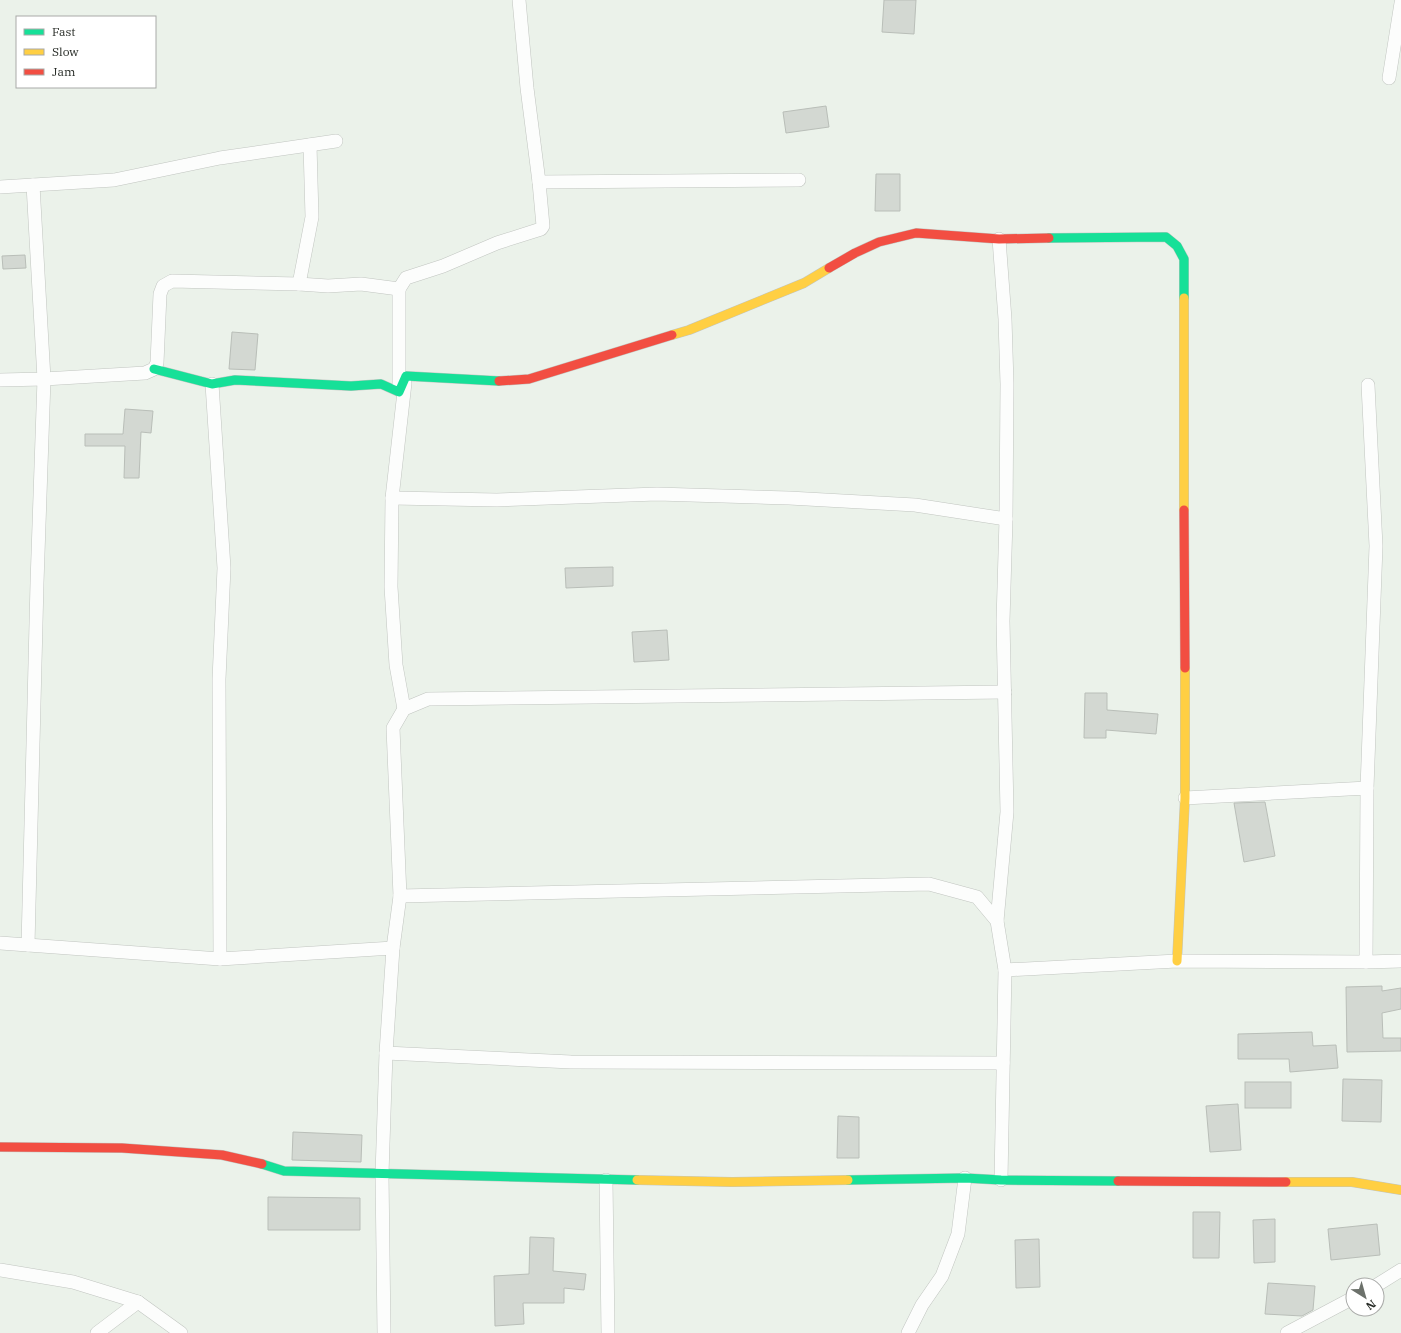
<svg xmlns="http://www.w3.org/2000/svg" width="1401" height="1333" viewBox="0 0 1401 1333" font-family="'IBM Plex Serif',serif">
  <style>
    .building { fill: #d3d8d2; stroke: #b9beb8 }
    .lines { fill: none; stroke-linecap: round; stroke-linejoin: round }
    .street-casing { stroke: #c1c5c0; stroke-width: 14 }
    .fast-casing { stroke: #c1c5c0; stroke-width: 10 }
    .slow-casing { stroke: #c1c5c0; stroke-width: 10 }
    .jam-casing { stroke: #c1c5c0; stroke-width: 10 }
    .street { stroke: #fcfdfc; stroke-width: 13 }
    .fast { stroke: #16e098; stroke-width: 9 }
    .slow { stroke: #ffcf43; stroke-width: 9 }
    .jam { stroke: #f24e42; stroke-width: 9 }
  </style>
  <rect width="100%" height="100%" fill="#ebf2ea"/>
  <g class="building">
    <path d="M884 0H916L914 34 882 32Z"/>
    <path d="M826 106 829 127 786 133 783 112Z"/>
    <path d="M876 174H900V211H875Z"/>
    <path d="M25 255 26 268 3 269 2 256Z"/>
    <path d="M232 332 258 334 255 370 229 369Z"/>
    <path d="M125 409 153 411 151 433 141 432 139 478H124L125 446H85V434H123Z"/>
    <path d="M613 567V586L566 588 565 568Z"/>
    <path d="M667 630 669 660 634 662 632 632Z"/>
    <path d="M1085 693H1107V710L1158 714 1156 734 1106 730V738H1084Z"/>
    <path d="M1265 802 1275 856 1244 862 1234 803Z"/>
    <path d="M1382 986V991L1401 988V1009L1382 1013 1383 1038H1401V1051L1347 1052 1346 987Z"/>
    <path d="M1312 1032 1313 1046 1336 1045 1338 1068 1290 1072 1289 1059H1238V1034Z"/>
    <path d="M1343 1079 1382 1080 1381 1122 1342 1121Z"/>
    <rect x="1245" y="1082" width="46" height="26"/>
    <path d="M1238 1104 1241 1150 1210 1152 1206 1106Z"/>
    <path d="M838 1116 859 1117V1158H837Z"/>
    <path d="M293 1132 362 1135 361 1162 292 1160Z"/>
    <path d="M268 1197 360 1198V1230H268Z"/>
    <path d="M1193 1212H1220L1219 1258H1193Z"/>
    <path d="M1275 1219V1262L1254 1263 1253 1220Z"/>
    <path d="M1377 1224 1380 1255 1331 1260 1328 1229Z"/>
    <path d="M530 1237 554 1238 553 1271 586 1274 584 1290 564 1288V1303H523L524 1324 495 1326 494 1276 529 1274Z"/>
    <path d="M1039 1239 1040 1287 1016 1288 1015 1240Z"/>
    <path d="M1268 1283 1315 1286 1313 1310 1302 1316 1265 1314Z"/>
  </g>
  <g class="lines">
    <defs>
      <g id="street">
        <path d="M1389 78 1401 3"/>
        <path d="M539 182 799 180"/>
        <path d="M0 187 114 180 220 158 336 141"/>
        <path d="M299 284 312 217 310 145"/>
        <path d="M399 289V386"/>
        <path d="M0 380 44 379 145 373 154 369 157 363 160 294 163 286 172 281 299 284 328 286 361 284 399 289 406 278 443 266 497 243 541 229 543 226 539 182 527 88 519 0"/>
        <path d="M212 384 224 568 219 679 220 959"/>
        <path d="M392 498 497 500 657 494 789 498 915 505 1006 519"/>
        <path d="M404 709 396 665 391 587 392 498 405 383"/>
        <path d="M1367 788 1376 546 1368 385"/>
        <path d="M1185 798 1367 788 1366 962"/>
        <path d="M400 896 929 884 977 897 997 921 1005 970 1177 961 1366 962 1401 961"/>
        <path d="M997 921 1007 812 1003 621 1006 519 1007 384 1005 319 999 239"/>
        <path d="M0 943 220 959 393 948"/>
        <path d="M28 945 37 583 44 379 33 185"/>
        <path d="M386 1053 571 1062 1003 1063"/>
        <path d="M606 1180 608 1333"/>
        <path d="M1001 1180 1005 970"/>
        <path d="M0 1270 73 1282 138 1302 181 1333"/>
        <path d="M1377 1285 1401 1270"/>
        <path d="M97 1333 138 1302"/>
        <path d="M384 1333 382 1174 386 1053 393 948 400 896 393 728 404 709 428 699 1005 692"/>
        <path d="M908 1333 922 1305 942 1276 958 1234 965 1178"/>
        <path d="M1287 1333 1353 1298"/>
      </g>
      <g id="fast">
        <path d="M1049 238 1166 237 1177 246 1184 259V298"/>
        <path d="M154 369 212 384 235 380 351 386 381 384 399 392 406 376 499 381"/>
        <path d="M262 1164 284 1171 637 1180"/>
        <path d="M848 1180 965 1178 1001 1180 1118 1181"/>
      </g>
      <g id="slow">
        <path d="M1184 298V510"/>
        <path d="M672 335 689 330 804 283 829 268"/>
        <path d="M1177 961 1185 798V668"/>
        <path d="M637 1180 732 1182 848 1180"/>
        <path d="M1286 1182H1352L1401 1190"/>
      </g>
      <g id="jam">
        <path d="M829 268 855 253 879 242 916 233 999 239 1049 238"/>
        <path d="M499 381 529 379 672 335"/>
        <path d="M1184 510 1185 668"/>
        <path d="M0 1147 122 1148 222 1155 262 1164"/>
        <path d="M1118 1181 1286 1182"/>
      </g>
    </defs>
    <use href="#street" class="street-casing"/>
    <use href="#fast" class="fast-casing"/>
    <use href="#slow" class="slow-casing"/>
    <use href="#jam" class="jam-casing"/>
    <use href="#street" class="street"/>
    <use href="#fast" class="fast"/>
    <use href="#slow" class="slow"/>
    <use href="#jam" class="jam"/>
  </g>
  <rect x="16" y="16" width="140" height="72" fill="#ffffff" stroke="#a9aaa8"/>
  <rect x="24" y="29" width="20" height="6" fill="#16e098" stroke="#a9aaa8"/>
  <text x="52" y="36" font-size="12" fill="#272b26">Fast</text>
  <rect x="24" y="49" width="20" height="6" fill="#ffcf43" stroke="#a9aaa8"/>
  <text x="52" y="56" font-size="12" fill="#272b26">Slow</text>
  <rect x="24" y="69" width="20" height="6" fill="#f24e42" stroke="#a9aaa8"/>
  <text x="52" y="76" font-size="12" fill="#272b26">Jam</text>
  <g transform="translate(1365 1297) rotate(143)"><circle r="19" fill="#ffffff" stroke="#a9aaa8"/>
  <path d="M0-3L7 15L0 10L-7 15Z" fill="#6c716b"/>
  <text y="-6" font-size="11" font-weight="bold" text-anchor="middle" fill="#272b26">N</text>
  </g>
</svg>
